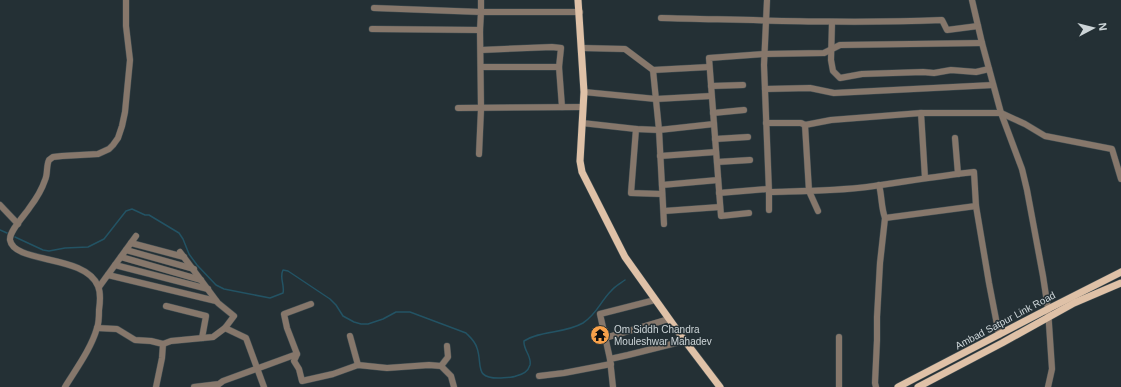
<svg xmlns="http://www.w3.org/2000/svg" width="1121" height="387" viewBox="0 0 1121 387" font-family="Arial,sans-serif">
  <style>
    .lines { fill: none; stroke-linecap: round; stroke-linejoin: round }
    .stream { stroke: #235364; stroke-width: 1.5 }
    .minor-casing { stroke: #424e52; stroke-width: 7 }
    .major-casing { stroke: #424e52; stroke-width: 8 }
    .minor { stroke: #86776b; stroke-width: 6 }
    .major { stroke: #dfc1a7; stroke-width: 7 }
    .labels { text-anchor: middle; stroke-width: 3; stroke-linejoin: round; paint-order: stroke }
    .street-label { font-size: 10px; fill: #cdd5d8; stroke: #243035 }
    .poi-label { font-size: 10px; fill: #cdd5d8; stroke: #243035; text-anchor: start }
  </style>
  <rect width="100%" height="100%" fill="#243035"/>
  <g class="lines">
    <g class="stream">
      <path d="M0 230 7 233"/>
      <path d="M15 237 43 250 49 251 65 248 88 247 104 239 126 211 132 209 145 215H149L179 233 183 239 189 254 197 265 216 285 224 289 270 298 283 293C285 285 279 278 283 270L288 271 330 299 336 305 343 316 354 322 361 324H368L383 319 396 312H410L466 333C471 338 475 341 477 348 483 365 473 379 501 378 506 377 512 378 516 376 523 374 528 372 530 365 532 356 523 350 524 341 541 330 564 334 583 323 597 314 600 302 611 291 615 286 621 283 625 280"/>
    </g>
    <defs>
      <g id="minor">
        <path d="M481 0V12H580"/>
        <path d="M767 0 764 65 769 192"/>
        <path d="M972 0 982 43 1001 113 1022 169 1027 190 1043 276 1048 309 1052 369 1048 387"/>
        <path d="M374 8 481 12 480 30 481 109 479 154"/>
        <path d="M661 18C755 20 849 24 942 20L947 30 978 26"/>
        <path d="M832 22 831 60 833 71 840 78 862 74 923 72 934 73 951 70 976 72 989 69"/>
        <path d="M372 29 480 30"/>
        <path d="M582 48 625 49 653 70 659 130 664 224"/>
        <path d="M481 50 552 47 561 48 559 67 562 107"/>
        <path d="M481 67H559"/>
        <path d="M653 70 709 67"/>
        <path d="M711 86 743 85"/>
        <path d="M765 89 810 88 834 93 993 85"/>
        <path d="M584 92 656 99 711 96"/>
        <path d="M458 108 583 107"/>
        <path d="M713 113 744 110"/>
        <path d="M921 113 925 178"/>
        <path d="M582 123 636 129 659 130 714 124"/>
        <path d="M766 123H801L805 125 831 120 921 113H1001L1025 124 1045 136 1112 149 1121 179"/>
        <path d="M805 125 809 191 818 211"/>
        <path d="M636 129 631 193 662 194"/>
        <path d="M955 138 958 174"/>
        <path d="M715 139 748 137"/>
        <path d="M660 156 716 152"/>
        <path d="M717 162 750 160"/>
        <path d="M662 185 718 180"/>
        <path d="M719 193 768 189"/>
        <path d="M0 205 18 224"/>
        <path d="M769 210V192C801 191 835 191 867 187 903 182 938 176 974 172L976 206 989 283 999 335"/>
        <path d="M664 211 720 207"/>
        <path d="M749 213 721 216 709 58 764 54 824 53 840 45 982 43"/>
        <path d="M885 218 976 206"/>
        <path d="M131 243 184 257"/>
        <path d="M126 250 194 269"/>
        <path d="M121 257 201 280"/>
        <path d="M115 265 208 289"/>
        <path d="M108 275 216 301"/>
        <path d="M99 287 136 236"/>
        <path d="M311 304 284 314 287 328 297 354 294 361 299 369 302 381 333 374 358 365 387 368 429 365 441 366 451 376 454 387"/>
        <path d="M166 306 206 316 202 338"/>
        <path d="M97 328 117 329 135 340 151 341 163 344 162 358 156 387"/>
        <path d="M225 328 246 338 264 387"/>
        <path d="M350 336 358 365"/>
        <path d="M839 337V387"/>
        <path d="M605 338 669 319"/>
        <path d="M163 344 171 341 213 337 225 328 234 316 218 303 180 252"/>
        <path d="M610 359 600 314 655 300"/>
        <path d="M441 366 448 357 447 346"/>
        <path d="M539 376 564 373 611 364"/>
        <path d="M65 387C76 369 91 349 97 328 99 323 99 316 99 310 100 303 101 293 98 286 85 254 14 264 10 240 9 231 25 215 30 207 36 199 42 189 45 180 48 174 46 166 49 160L53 157 62 156 98 154 109 149 113 145 118 138 122 126 125 112 130 60 126 26V0"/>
        <path d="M194 387 219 384 223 381 297 354"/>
        <path d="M613 387 610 359 628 355 684 341"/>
        <path d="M876 387 875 383 877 340V317L880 263 885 218C881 207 882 196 879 185"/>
      </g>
      <g id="major">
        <path d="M578 0 584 92 580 161 582 172 625 257 682 337 720 387"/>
        <path d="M898 387 1048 309 1121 272"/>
        <path d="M918 387 1002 343 1074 303 1121 283"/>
      </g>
    </defs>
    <use href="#minor" class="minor-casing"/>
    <use href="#major" class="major-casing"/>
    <use href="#minor" class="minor"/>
    <use href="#major" class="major"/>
  </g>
  <defs>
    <symbol id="temple-disc" viewBox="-11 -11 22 22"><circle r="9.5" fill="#f8a14a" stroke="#243035"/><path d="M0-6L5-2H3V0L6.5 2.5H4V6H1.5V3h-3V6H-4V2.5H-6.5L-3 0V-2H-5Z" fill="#111"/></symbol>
  </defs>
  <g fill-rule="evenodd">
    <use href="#temple-disc" x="589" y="324" width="22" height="22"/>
  </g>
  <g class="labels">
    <g class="street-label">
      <text transform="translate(1005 320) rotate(-28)" y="4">Ambad Satpur Link Road</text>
    </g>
    <g class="poi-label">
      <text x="614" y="333">Om Siddh Chandra<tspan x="614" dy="12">Mouleshwar Mahadev</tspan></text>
    </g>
  </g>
  <g transform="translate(1093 28) rotate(83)" stroke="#243035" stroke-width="3" paint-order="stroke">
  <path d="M0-3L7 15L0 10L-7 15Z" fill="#cdd5d8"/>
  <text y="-6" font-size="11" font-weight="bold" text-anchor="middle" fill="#cdd5d8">N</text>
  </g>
</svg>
